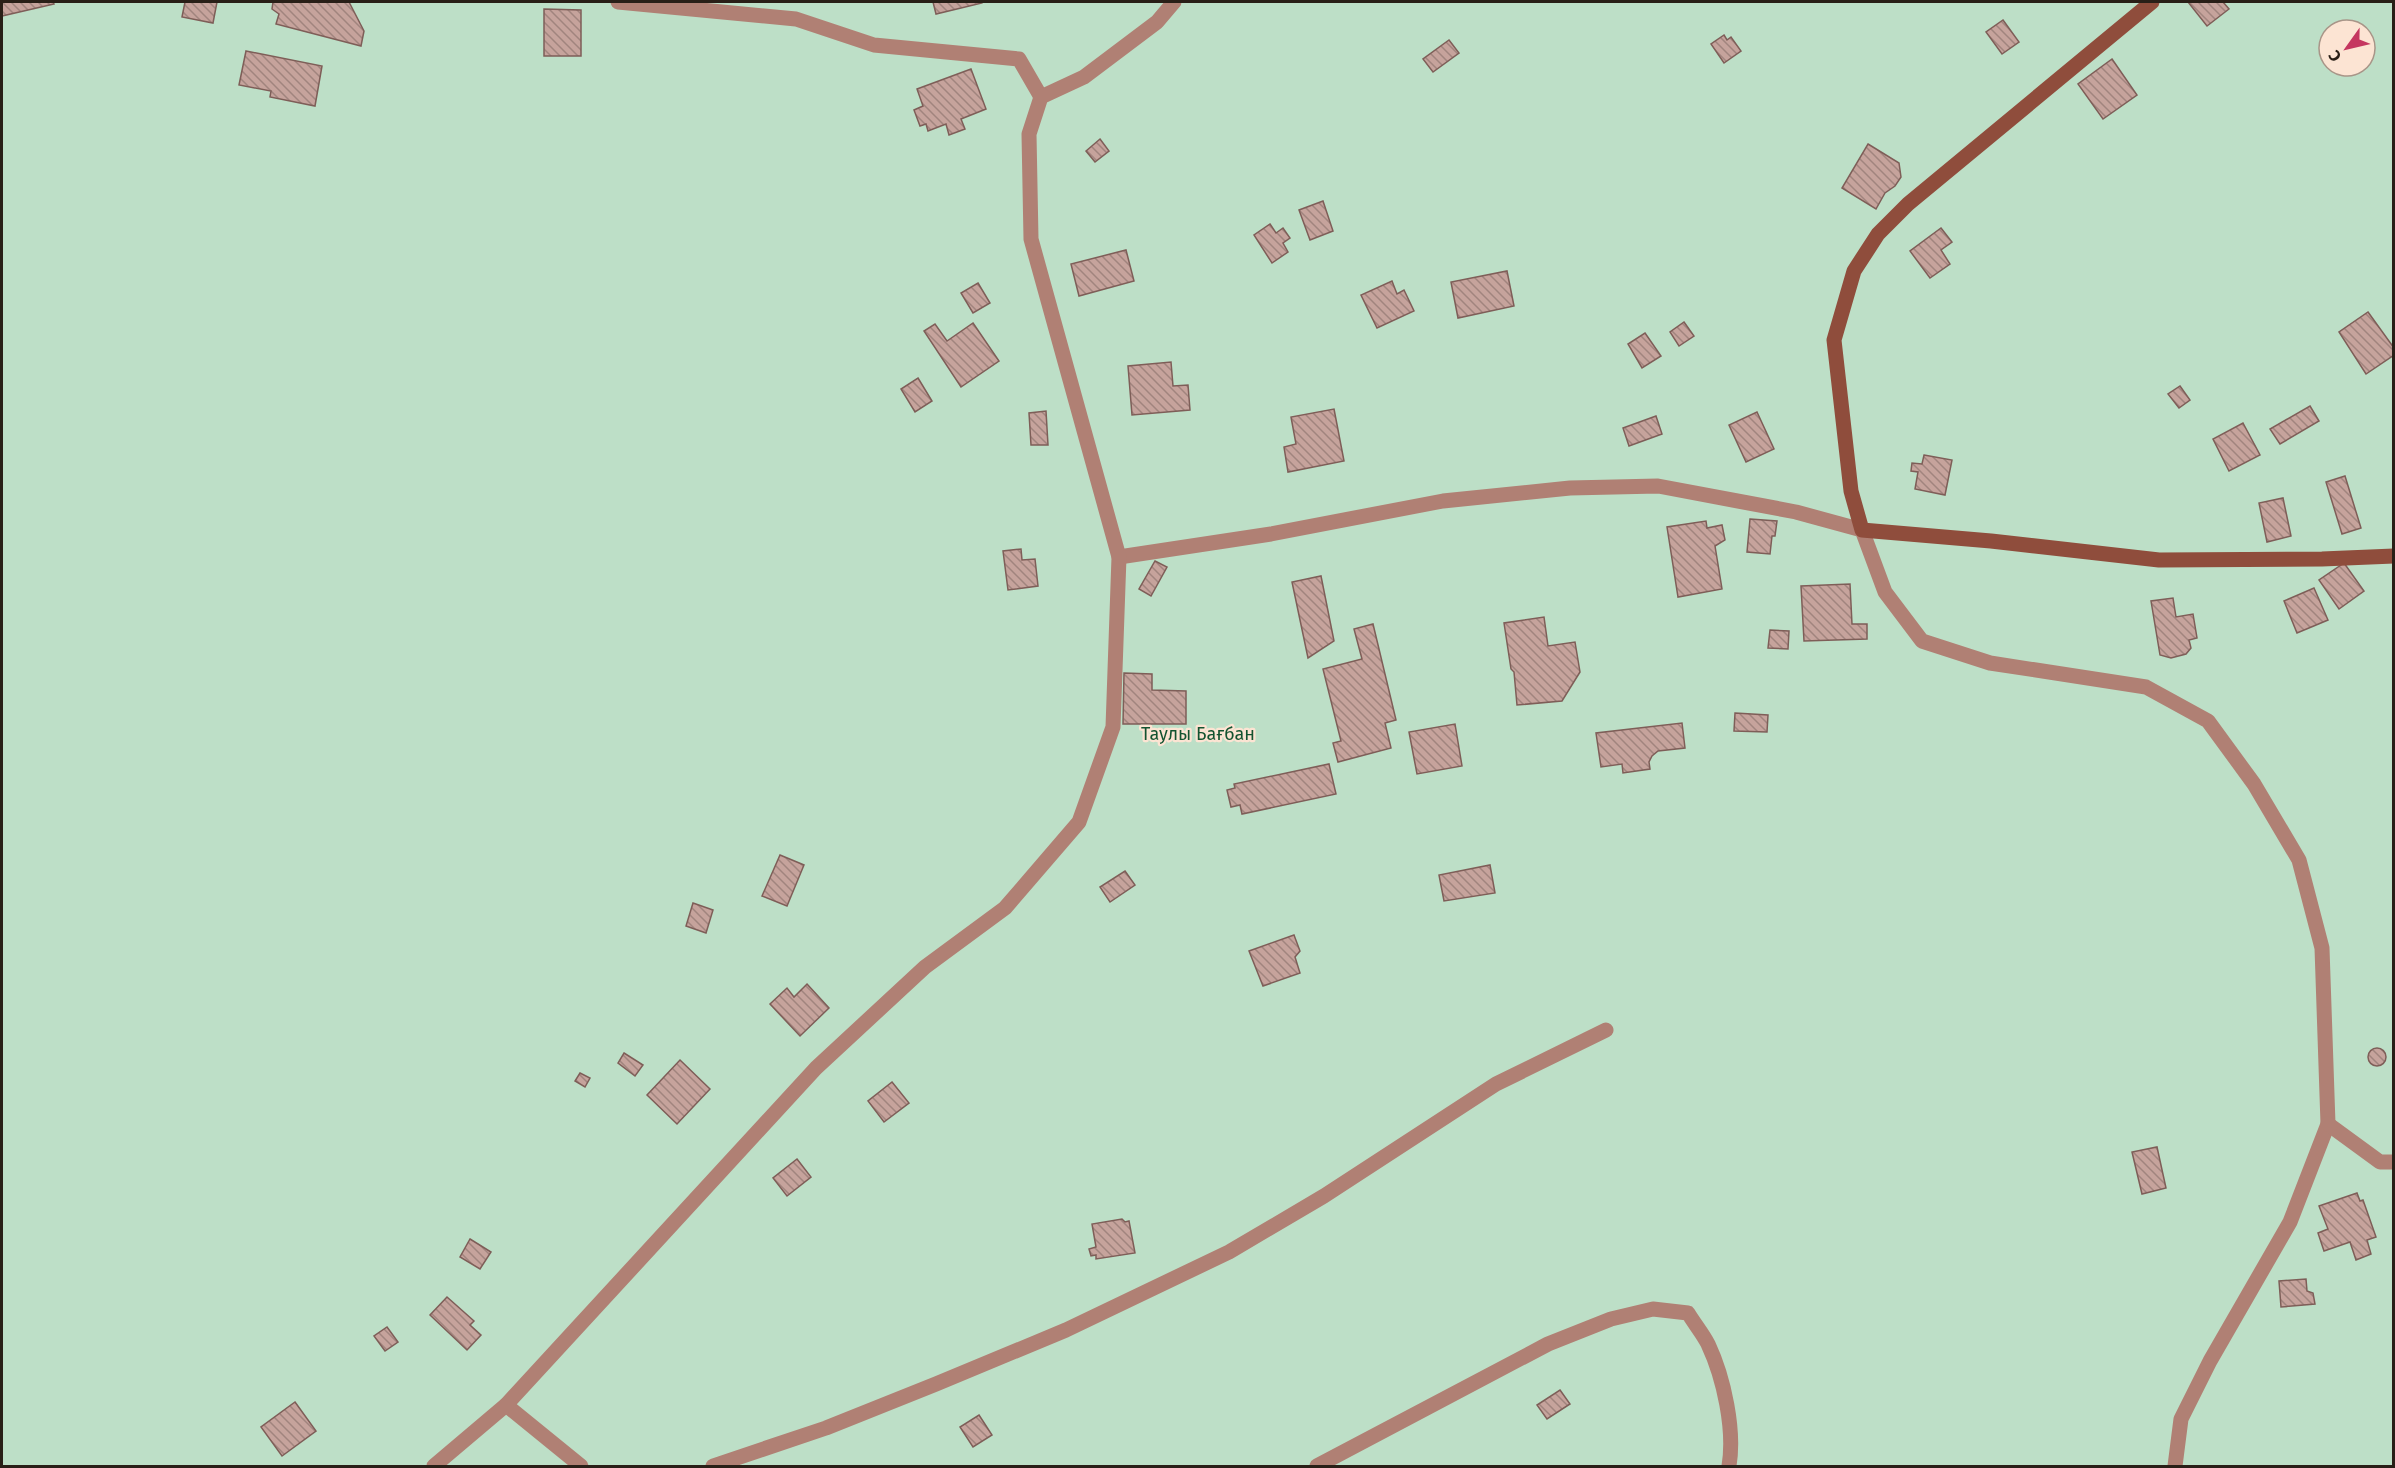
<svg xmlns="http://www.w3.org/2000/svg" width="2395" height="1468" viewBox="0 0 2395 1468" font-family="'Fira Sans',sans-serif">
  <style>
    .garden { fill: #bddfc7; fill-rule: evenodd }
    .building { fill: url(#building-back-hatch); stroke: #7e5e58; stroke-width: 1.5 }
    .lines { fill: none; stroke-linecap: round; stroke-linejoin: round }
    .street { stroke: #b08074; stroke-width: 15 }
    .secondary { stroke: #8f4d3c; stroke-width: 15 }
    .labels { text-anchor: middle; stroke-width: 4.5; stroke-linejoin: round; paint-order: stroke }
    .park-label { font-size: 18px; fill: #135330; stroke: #fce4d3 }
  </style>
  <defs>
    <pattern id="building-back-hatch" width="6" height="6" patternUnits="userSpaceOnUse" patternTransform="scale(1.5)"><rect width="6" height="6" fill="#c6a39c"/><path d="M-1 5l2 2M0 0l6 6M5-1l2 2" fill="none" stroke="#a1847e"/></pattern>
  </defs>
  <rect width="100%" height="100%" fill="#fce4d3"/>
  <path class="garden" d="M2 2H2393V1466H2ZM2329 30H2365V66H2329Z"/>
  <g class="building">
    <path d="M2 2H53L54 4 2 16Z"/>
    <path d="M185 2H217L213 23 182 17Z"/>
    <path d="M273 2H349L364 31 361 46 276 24 279 14 272 9Z"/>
    <path d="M933 2H982V3L936 14Z"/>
    <path d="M2188 2H2223L2229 9 2207 26Z"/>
    <path d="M544 9 581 10V56H544Z"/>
    <path d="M2003 20 2019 42 2002 54 1986 32Z"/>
    <path d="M1724 35 1727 40 1731 37 1741 51 1724 63 1711 44Z"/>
    <path d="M1449 40 1459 53 1433 72 1423 59Z"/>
    <path d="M246 51 322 66 315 106 270 97 271 91 239 85Z"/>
    <path d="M2112 59 2137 95 2103 119 2078 84Z"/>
    <path d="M971 69 986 109 961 119 965 129 949 135 946 124 928 131 926 124 920 126 914 110 923 106 917 89Z"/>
    <path d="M1100 139 1109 151 1095 162 1086 151Z"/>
    <path d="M1868 144 1899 163 1901 177 1895 186 1885 193 1876 209 1842 188Z"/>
    <path d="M1323 201 1333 231 1310 240 1299 210Z"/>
    <path d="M1270 224 1276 233 1283 228 1290 238 1283 243 1288 252 1272 263 1254 235Z"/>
    <path d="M1941 228 1952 242 1941 250 1950 264 1930 278 1910 251Z"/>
    <path d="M1126 250 1134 281 1079 296 1071 264Z"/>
    <path d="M1507 271 1514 306 1458 318 1451 282Z"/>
    <path d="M1392 281 1397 294 1404 290 1414 311 1377 328 1361 295Z"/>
    <path d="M978 283 990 303 973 313 961 293Z"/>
    <path d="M2368 312 2394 348V355L2366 374 2339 332Z"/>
    <path d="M1684 322 1694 336 1679 346 1670 332Z"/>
    <path d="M973 323 999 361 961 387 924 331 935 324 947 341Z"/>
    <path d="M1645 333 1661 356 1642 368 1628 344Z"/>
    <path d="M1171 362 1173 386 1188 385 1190 410 1132 415 1128 366Z"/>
    <path d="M918 378 932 401 915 412 901 389Z"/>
    <path d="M2180 386 2190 400 2179 408 2168 394Z"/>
    <path d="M2310 406 2319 421 2280 444 2270 429Z"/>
    <path d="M1334 409 1344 461 1288 472 1284 447 1296 444 1291 417Z"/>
    <path d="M1046 411 1048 445H1031L1029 413Z"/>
    <path d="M1757 412 1774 449 1746 462 1729 425Z"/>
    <path d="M1656 416 1662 434 1629 446 1623 428Z"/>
    <path d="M2243 423 2260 455 2229 471 2213 439Z"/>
    <path d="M1924 455 1952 460 1945 495 1915 489 1918 472 1911 471 1912 463 1922 464Z"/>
    <path d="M2345 476 2361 528 2342 534 2326 482Z"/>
    <path d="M2283 498 2291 536 2267 542 2259 503Z"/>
    <path d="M1750 519 1777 521 1775 536H1772L1770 554 1747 552Z"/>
    <path d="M1706 521 1707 528 1722 525 1725 540 1715 546 1722 589 1678 597 1667 527Z"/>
    <path d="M1021 549 1022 560 1035 559 1038 586 1008 590 1003 551Z"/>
    <path d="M1155 561 1167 567 1151 596 1139 589Z"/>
    <path d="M2344 563 2364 591 2339 609 2319 580Z"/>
    <path d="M1321 576 1334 641 1308 658 1292 582Z"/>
    <path d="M1850 584 1852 624H1867V639L1804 641 1801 586Z"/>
    <path d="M2314 588 2328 620 2297 633 2284 601Z"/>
    <path d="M2173 598 2176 617 2193 614 2197 638 2189 640 2191 648 2186 654 2171 658 2160 655 2151 601Z"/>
    <path d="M1544 617 1548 646 1575 642 1580 672 1562 701 1517 705 1514 672 1511 669 1504 623Z"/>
    <path d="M1373 624 1396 720 1385 723 1391 748 1338 762 1333 743 1341 741 1323 669 1362 659 1354 629Z"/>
    <path d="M1770 630 1789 631 1788 649 1768 648Z"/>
    <path d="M1124 673 1152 674V690L1186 691V724H1123Z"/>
    <path d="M1735 713 1768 715 1767 732 1734 731Z"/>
    <path d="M1682 723 1685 748 1658 751 1652 756 1649 762 1650 769 1623 773 1622 764 1601 767 1596 733Z"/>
    <path d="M1455 724 1462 766 1417 774 1409 732Z"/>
    <path d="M1329 764 1336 794 1242 814 1240 805 1231 807 1227 790 1235 788 1234 784Z"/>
    <path d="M780 855 804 865 787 906 762 896Z"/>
    <path d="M1490 865 1495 893 1444 901 1439 875Z"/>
    <path d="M1125 871 1135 885 1110 902 1100 887Z"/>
    <path d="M693 903 713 910 706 933 686 926Z"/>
    <path d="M1294 935 1300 951 1295 957 1300 973 1263 986 1249 951Z"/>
    <path d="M807 984 829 1008 800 1036 770 1004 787 988 794 997Z"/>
    <circle cx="2377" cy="1057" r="9"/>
    <path d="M624 1053 643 1065 635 1076 618 1063Z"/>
    <path d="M680 1060 710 1089 677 1124 647 1095Z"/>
    <path d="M580 1073 590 1078 585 1087 575 1081Z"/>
    <path d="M892 1082 909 1103 884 1122 868 1101Z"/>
    <path d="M2157 1147 2166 1188 2142 1194 2132 1152Z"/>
    <path d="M797 1159 811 1177 787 1196 773 1178Z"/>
    <path d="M2357 1193 2360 1201 2363 1200 2376 1237 2367 1240 2371 1254 2356 1260 2350 1242 2324 1251 2318 1233 2328 1229 2319 1206Z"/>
    <path d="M1122 1219 1125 1222 1129 1221 1135 1253 1096 1259V1255L1091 1256 1089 1249 1096 1247 1092 1224Z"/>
    <path d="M470 1239 491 1252 480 1269 460 1257Z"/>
    <path d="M2306 1279 2307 1291 2313 1293 2315 1304 2281 1307 2279 1281Z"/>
    <path d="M447 1297 474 1321 470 1325 481 1335 467 1350 430 1315Z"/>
    <path d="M387 1327 398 1342 385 1351 374 1336Z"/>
    <path d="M1560 1390 1570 1404 1547 1419 1537 1405Z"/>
    <path d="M295 1402 316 1431 282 1456 261 1427Z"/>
    <path d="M979 1415 992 1435 973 1447 960 1427Z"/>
  </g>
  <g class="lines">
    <g class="street">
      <path d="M618 2 796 19 874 45 1019 59 1041 97"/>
      <path d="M1119 557 1271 534 1443 501 1570 488 1658 486 1796 512 1862 530 1885 592 1922 641 1990 663 2146 687 2208 721 2254 784 2299 860 2322 948 2328 1124 2290 1222 2210 1361 2181 1419 2175 1466"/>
      <path d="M2328 1124 2380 1162H2394"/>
      <path d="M506 1405 581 1466"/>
      <path d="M434 1466 506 1405 816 1068 925 967 1005 908 1079 822 1113 727 1119 557 1031 239 1029 134 1041 97 1084 77 1157 22 1174 2"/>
      <path d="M713 1466 826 1428 936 1384 1066 1330 1229 1252 1324 1196 1496 1084 1606 1030"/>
      <path d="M1317 1466 1548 1344 1611 1319 1653 1309 1688 1313C1694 1323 1703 1334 1708 1344 1724 1378 1735 1430 1729 1466"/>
    </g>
    <path class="secondary" d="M2152 2 1908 204 1878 234 1854 271 1834 340 1851 491 1862 530 1991 541 2159 560 2322 559 2394 556"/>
  </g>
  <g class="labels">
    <g class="park-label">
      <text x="1198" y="740">Таулы Бағбан</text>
    </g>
  </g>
  <rect width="2395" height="1468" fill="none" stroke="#291f17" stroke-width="6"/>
  <g transform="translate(2347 48) rotate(236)"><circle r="28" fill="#fce4d3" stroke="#a89588" stroke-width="1.5"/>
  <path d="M0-4.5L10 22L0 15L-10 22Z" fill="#c53760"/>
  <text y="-9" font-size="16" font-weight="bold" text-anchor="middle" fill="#291f17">С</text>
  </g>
</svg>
